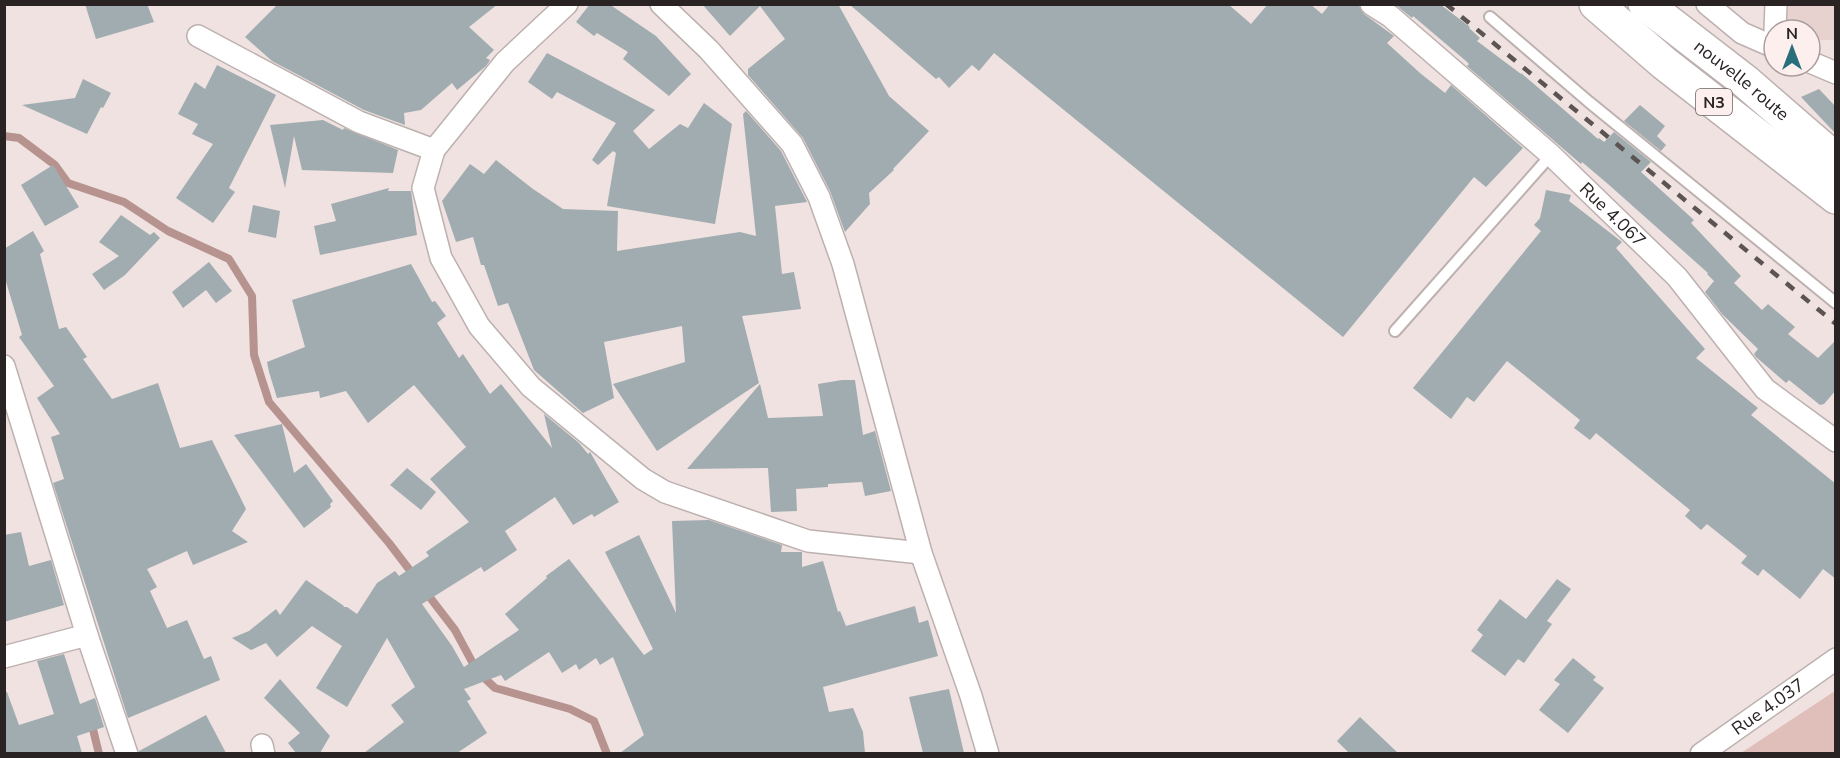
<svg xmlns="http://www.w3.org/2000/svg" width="1840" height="758" viewBox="0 0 1840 758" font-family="'Nunito Sans',sans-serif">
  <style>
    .built { fill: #e8d2d0 }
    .green { fill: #e0beba }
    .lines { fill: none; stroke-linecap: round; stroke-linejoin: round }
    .stream { stroke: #b79390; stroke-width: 8 }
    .building { fill: #a0acaf }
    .lane-casing { stroke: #bdb1b0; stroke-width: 14 }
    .street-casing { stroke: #bdb1b0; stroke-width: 24 }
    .highway-casing { stroke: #bdb1b0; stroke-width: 36 }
    .lane { stroke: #fff; stroke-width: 10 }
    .street { stroke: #fff; stroke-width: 21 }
    .highway { stroke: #fff; stroke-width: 33 }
    .rail { stroke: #5b5453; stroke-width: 4.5; stroke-dasharray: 10 10; stroke-linecap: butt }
    .labels { text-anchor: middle; stroke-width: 6; stroke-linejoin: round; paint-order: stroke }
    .shield { fill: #fcefee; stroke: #686160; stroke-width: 1.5 }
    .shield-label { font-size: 16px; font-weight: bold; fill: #292423 }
    .street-label { font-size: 18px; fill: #292423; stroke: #fcefee }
  </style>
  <rect width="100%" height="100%" fill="#efe2e0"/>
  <path class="built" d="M1788 5H1835V40H1810V30H1786Z"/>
  <path class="green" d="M1835 691V753H1741Z"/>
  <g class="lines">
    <g class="stream">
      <path d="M4 136 19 138 55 165 68 183 124 202 168 231 229 259 252 296 254 355 269 402 389 543 415 577"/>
      <path d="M425 591 455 630 477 671 495 688 570 709 594 721 607 754"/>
      <path d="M91 721 99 754"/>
    </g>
  </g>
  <g class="building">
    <path d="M85 4H147L154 22 96 39Z"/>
    <path d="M278 4H498L469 27 494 50 486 58 490 60 486 66 457 90 452 83 421 110 404 113 405 125 364 110 272 61 245 37Z"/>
    <path d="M590 4H609L656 36 691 74 669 96 623 59 628 52 597 33 594 36 576 22Z"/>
    <path d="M702 4H838L889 96 929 131 893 169 894 170 869 193 870 204 845 232 830 191 803 138 748 75V69L785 39 760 6 730 36Z"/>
    <path d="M849 4H1228L1251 24 1268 4H1310L1322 14 1330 4H1358L1364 14 1394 36 1387 43 1420 73 1445 93 1451 85 1523 148 1486 187 1474 177 1343 337 994 53 979 71 972 65 949 88 939 77 936 79Z"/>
    <path d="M1396 5H1441L1470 27 1469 28 1480 38 1477 41 1521 74V73L1598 139 1599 138 1604 142 1614 132 1651 162 1641 172 1694 220 1691 223 1741 276 1734 283 1762 310 1768 304 1795 327 1788 334 1818 358 1836 340V390L1824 404 1820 405 1789 380 1786 383 1756 357 1754 354 1758 349 1722 314 1705 292 1714 281 1707 274 1708 273 1608 184 1582 162 1581 164 1467 66 1469 64 1466 61 1413 16 1412 18Z"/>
    <path d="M547 53 655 110 633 131 649 149 680 124 688 128 704 103 732 124 715 224 607 206 616 153 613 151 598 165 592 160 616 123 557 92 552 99 528 82Z"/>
    <path d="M217 65 276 95 229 188 235 192 213 223 176 198 213 144 192 134 198 124 178 114 195 82 205 89Z"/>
    <path d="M83 79 111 93 103 108 101 107 87 134 22 105 75 98Z"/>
    <path d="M1819 89 1836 107V134L1801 97Z"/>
    <path d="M1640 105 1665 126 1657 136 1666 145 1661 151 1624 121Z"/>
    <path d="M746 111 781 151 807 202 775 206 782 274 794 272 801 309 742 316 759 383 657 451 613 384 685 362 682 326 604 342 614 398 583 413 534 370 508 303 498 306 484 265H481L473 237 456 242 442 201 470 164 484 174 496 160 533 189 563 209 618 211 617 251 740 232 756 236 743 114Z"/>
    <path d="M323 120 343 130 344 128 398 150 393 173 302 170 294 136 285 188 270 125Z"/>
    <path d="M53 165 79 207 45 226 21 185Z"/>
    <path d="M389 188 388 191H411L417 235 320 255 314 226 336 221 331 204Z"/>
    <path d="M1546 190 1571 195 1569 201 1622 242 1616 248 1705 349 1696 358 1758 408 1751 415 1836 484V579L1823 569 1800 599 1763 569 1758 576 1741 563 1747 556 1707 524 1701 530 1685 516 1690 510 1596 433 1590 440 1574 428 1580 420 1507 361 1474 402 1467 397 1451 419 1413 388 1541 231 1534 225 1540 218Z"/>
    <path d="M253 205 280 211 276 238 248 232Z"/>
    <path d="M121 215 150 235 154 232 160 238 125 275 104 290 92 274 119 256 99 242Z"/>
    <path d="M33 231 44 251 40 254 59 329 66 327 87 357 83 359 112 399 158 383 180 448 212 440 246 509 232 531 248 542 193 565 187 551 147 569 157 587 150 591 167 628 187 620 204 659 211 656 220 680 128 718 53 483 64 479 51 437 60 434 37 398 54 386 19 337 22 335 4 275V249Z"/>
    <path d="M209 262 232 291 216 303 206 290 183 308 172 292Z"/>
    <path d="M411 264 432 302 435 301 446 316 437 323 459 358 463 354 490 394 501 384 552 448 544 414 579 443 588 454 590 452 619 502 594 517 592 514 573 525 555 497 505 531 517 550 484 572 481 567 422 604 452 646 464 667 519 630 505 614 547 578 546 576 569 559 644 655 653 649 605 552 639 535 676 613 672 521 709 520 782 545 781 552H802V567L823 561 838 612 840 611 846 626 915 606 919 623 928 620 938 656 823 687 829 712 853 708 863 732 865 753H620L644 735 613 657 600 665 596 658 579 670 576 664 562 673 549 652 505 681 501 675 464 689 471 699 467 701 487 733 457 753H364L404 722 391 705 415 687 387 638 347 707 316 688 342 646 312 626 277 657 266 643 251 650 232 638 249 631 276 609 280 615 306 580 344 606 343 607H347L357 614 377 583 395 571 399 576 429 556 426 552 469 522 430 479 466 447 414 385 368 423 346 391 320 398 319 391 277 398 269 372 267 362 305 347 292 300Z"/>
    <path d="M842 380H855L863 435 875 431 891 491 865 496 862 482 828 484V487L796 489 797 511 771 512 768 468 687 469 760 384 768 418 823 416 818 384Z"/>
    <path d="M282 424 294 473 306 464 333 501 330 504 331 507 304 528 234 435Z"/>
    <path d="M407 468 436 492 421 510 390 485Z"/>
    <path d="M21 532 29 566 51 560 64 605 4 622V535Z"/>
    <path d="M1557 579 1571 589 1547 621 1552 624 1524 663 1518 659 1505 676 1471 651 1483 635 1477 630 1500 599 1526 619Z"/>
    <path d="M64 654 80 704 95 698 104 727 77 736 82 753H4V692H7L19 725 54 714 37 661Z"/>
    <path d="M1573 658 1596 677 1593 680 1604 688 1568 733 1539 710 1560 684 1554 680Z"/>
    <path d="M280 679 330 736 320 753H296L288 743 300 733 264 698Z"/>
    <path d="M949 689 964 753H923L909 697Z"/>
    <path d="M206 715 226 753H139V751Z"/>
    <path d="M1360 717 1398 753H1349L1337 741Z"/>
  </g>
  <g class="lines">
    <defs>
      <g id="lane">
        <path d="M1490 17 1589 102 1836 303"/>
        <path d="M1395 331 1551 155"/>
      </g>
      <g id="street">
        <path d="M567 4 505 62 434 150 423 188 441 258 479 326 531 387 643 479 665 492 808 541 921 553"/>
        <path d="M661 4 709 50 792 144 819 197 843 264 921 553 971 696 988 754"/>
        <path id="s1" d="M1371 4 1390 16 1551 155 1677 277 1765 389 1836 441"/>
        <path d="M1707 4 1742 33 1774 47"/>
        <path d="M1775 30 1776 4"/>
        <path d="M198 36 359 122 434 150"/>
        <path d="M1810 62 1836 73"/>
        <path d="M4 366 87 635 127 754"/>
        <path d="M4 657 87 635"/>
        <path d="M262 745 264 754"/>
        <path id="s2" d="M1701 754 1836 659"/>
      </g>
      <g id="highway">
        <path d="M1596 4 1664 63 1836 197"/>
        <path id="s3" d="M1645 4 1746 82 1836 160"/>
      </g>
    </defs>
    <use href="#lane" class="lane-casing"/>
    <use href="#street" class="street-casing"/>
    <use href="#highway" class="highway-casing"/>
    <use href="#lane" class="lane"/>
    <use href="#street" class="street"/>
    <use href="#highway" class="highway"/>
    <path class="rail" d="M1446 4 1836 324"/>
  </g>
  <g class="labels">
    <rect class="shield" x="1696" y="89" width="36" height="26" rx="4.5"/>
    <g class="shield-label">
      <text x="1714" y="108">N3</text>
    </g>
    <g class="street-label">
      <text dy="6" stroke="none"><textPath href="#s3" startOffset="123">nouvelle route</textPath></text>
      <text dy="6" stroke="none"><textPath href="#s1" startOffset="321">Rue 4.067</textPath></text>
      <text dy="6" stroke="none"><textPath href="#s2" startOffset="82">Rue 4.037</textPath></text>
    </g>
  </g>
  <rect width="1840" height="758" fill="none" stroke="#292423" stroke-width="12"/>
  <g transform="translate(1792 48)"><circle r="28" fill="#fcefee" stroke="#a89e9d" stroke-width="1.5"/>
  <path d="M0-4.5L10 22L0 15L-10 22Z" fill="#276f7b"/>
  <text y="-9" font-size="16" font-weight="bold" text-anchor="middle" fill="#292423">N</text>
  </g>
</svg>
